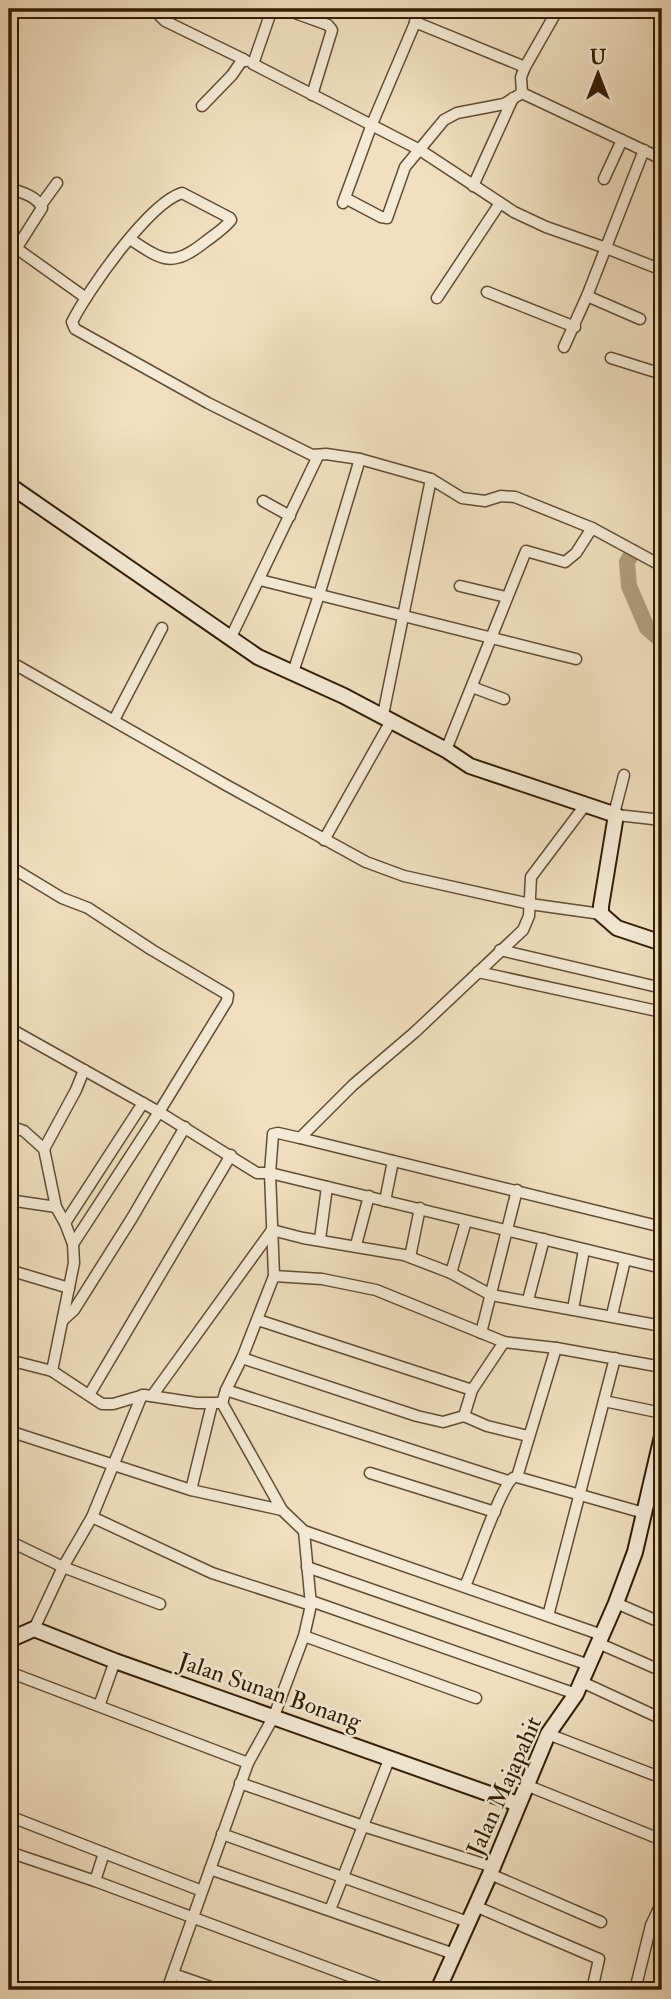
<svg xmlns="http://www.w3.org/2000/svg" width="671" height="1999" viewBox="0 0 671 1999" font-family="'IM FELL Double Pica',serif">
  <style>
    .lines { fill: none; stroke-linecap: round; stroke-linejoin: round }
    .river { stroke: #af9d7f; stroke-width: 16 }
    .street-casing { stroke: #614d30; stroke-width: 13 }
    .secondary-casing { stroke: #311c00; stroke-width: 18 }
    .street { stroke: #f5ead6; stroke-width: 10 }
    .secondary { stroke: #f5ead6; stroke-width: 14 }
    .labels { text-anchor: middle; stroke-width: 5; stroke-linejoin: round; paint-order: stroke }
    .street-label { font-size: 24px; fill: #311c00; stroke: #f5ead6 }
  </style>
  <rect width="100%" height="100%" fill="#f0dfc0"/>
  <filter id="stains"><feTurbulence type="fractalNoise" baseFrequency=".00286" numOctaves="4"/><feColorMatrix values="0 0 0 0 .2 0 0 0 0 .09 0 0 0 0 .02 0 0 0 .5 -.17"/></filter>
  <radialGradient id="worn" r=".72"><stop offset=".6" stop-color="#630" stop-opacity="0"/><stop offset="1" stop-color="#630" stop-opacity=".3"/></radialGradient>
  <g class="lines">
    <path class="river" d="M633 552 627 562 629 586 647 628 662 641"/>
    <defs>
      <g id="street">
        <path d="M158 9V14L165 21 243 59"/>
        <path d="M272 9 253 64 420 150 514 212 546 227 606 248 662 270"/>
        <path d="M284 9 328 25 332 30 312 95"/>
        <path d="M558 9 525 67 521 77 522 93 662 159"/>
        <path d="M415 22 525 67"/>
        <path d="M202 106 232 75 243 59 246 61"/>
        <path d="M604 179 622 140"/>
        <path d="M473 186 513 98"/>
        <path d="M9 188C21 192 37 196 42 208L9 260"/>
        <path d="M345 198 381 217 387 218 405 167 444 120 457 113 504 104 522 93"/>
        <path d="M343 203 372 124 421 9"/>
        <path d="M41 205 57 183"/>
        <path d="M130 239C163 261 172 268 205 242 214 235 224 229 231 220L230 218 182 193C149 203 88 290 72 322L75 329 208 403 312 455 326 454 360 459 319 595 293 672"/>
        <path d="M9 243 86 298"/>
        <path d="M487 292 575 327"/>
        <path d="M587 296 640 319"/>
        <path d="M437 298 500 203"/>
        <path d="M564 347 587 296 644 150"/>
        <path d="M611 358 662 374"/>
        <path d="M360 459 431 479"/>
        <path d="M263 501 290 516"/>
        <path d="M260 580 576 659"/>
        <path d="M460 586 506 597"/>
        <path d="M231 637 318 456"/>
        <path d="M9 661 226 785 366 862 404 876 530 904 601 914"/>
        <path d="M472 687 504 699"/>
        <path d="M383 715 431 479 462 498 485 501 501 496 515 497 592 528"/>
        <path d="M114 720 162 628"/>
        <path d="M446 750 526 551 565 562 576 553 592 528 662 566"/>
        <path d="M614 814 624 775"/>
        <path d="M617 815 662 820"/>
        <path d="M324 840 391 721"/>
        <path d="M9 866 62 898 88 908 152 950 228 995 227 1001 159 1112 73 1244"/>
        <path d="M660 942 662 927"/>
        <path d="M500 950 662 988"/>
        <path d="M478 972 662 1012"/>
        <path d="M9 1028 159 1112 257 1173H270L662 1268"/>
        <path d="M9 1126 24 1131 44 1149 56 1207 65 1223 73 1244 74 1263 52 1371 102 1404H113L144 1395 197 1403H222L226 1390 242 1358 274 1276 270 1173 273 1134 278 1133 300 1138 353 1085 415 1032 523 930 529 916 531 877 586 804"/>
        <path d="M300 1138 662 1227"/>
        <path d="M44 1149 76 1090 84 1070"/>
        <path d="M9 1200 56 1207"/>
        <path d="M385 1201 393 1161"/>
        <path d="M65 1223 143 1103"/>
        <path d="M320 1239 327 1187"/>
        <path d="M356 1245 369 1196"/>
        <path d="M410 1257 420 1208"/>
        <path d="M9 1270 69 1288"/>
        <path d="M451 1273 466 1221"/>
        <path d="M274 1276 322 1279 376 1290 504 1342 556 1348 662 1367"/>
        <path d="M528 1300 544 1239"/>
        <path d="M573 1309 584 1250"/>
        <path d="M612 1315 625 1260"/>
        <path d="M63 1320 74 1310 132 1218 185 1127"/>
        <path d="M258 1320 472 1390"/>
        <path d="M481 1333 517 1190"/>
        <path d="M556 1348 517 1477 644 1513"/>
        <path d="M242 1358 417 1416 443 1422 464 1416 472 1390 504 1342"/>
        <path d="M9 1360 52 1371"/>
        <path d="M226 1390 508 1481"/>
        <path d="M89 1395 231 1155"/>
        <path d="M152 1396 272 1230 303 1238 404 1255 451 1273 491 1295 662 1326"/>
        <path d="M604 1401 662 1413"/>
        <path d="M222 1403 282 1510 304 1531 602 1635"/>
        <path d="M464 1416 487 1426 528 1436"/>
        <path d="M9 1431 191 1490 282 1510"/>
        <path d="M370 1473 495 1512"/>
        <path d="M191 1490 212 1404"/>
        <path d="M92 1517 212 1573 311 1605"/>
        <path d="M9 1541 63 1567 160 1604"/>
        <path d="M307 1567 589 1665"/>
        <path d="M465 1586C474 1567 500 1487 513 1478"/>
        <path d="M311 1601 576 1694"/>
        <path d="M616 1603 662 1623"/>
        <path d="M548 1616 615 1358"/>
        <path d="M34 1629 63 1567 92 1517 142 1395"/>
        <path d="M304 1636 476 1698"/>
        <path d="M598 1643 662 1671"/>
        <path d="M9 1654V1672"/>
        <path d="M9 1672 248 1763"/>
        <path d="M582 1682 662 1719"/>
        <path d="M99 1706 115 1661"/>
        <path d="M548 1734 662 1778"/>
        <path d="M240 1783 363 1826 493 1867"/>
        <path d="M526 1785 662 1840"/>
        <path d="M9 1816 104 1853"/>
        <path d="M222 1834 468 1922"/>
        <path d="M9 1852 95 1881 104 1853 202 1891"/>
        <path d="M210 1869 454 1954"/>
        <path d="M490 1874 601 1922"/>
        <path d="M95 1881 387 1990"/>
        <path d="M475 1906 599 1959 592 1990"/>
        <path d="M330 1910 390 1757"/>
        <path d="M173 1974 219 1990"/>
        <path d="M167 1990 248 1763 274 1716 304 1636 311 1605 304 1531"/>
        <path d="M635 1990 651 1925 662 1902"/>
      </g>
      <g id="secondary">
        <path d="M9 485 258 657 344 696 446 750 470 766 616 815 601 906V914L617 928 662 943"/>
        <path d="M9 1640 34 1629 115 1661 518 1804"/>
        <path d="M438 1990 490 1874 548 1734 576 1694 616 1603 635 1552 662 1436"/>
      </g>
    </defs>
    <use href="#street" class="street-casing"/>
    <use href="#secondary" class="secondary-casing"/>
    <use href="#street" class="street"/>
    <use href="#secondary" class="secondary"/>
  </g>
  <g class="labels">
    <g class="street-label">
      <text transform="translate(270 1691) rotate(19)" y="8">Jalan Sunan Bonang</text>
      <text transform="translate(504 1786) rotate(-66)" y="8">Jalan Majapahit</text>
    </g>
  </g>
  <rect width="671" height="1999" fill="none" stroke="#f0dfc0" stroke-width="35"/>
  <rect x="10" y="10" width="650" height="1978" fill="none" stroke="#311c00" stroke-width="3.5"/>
  <rect x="18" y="18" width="636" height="1964" fill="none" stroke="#311c00" stroke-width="2"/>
  <g transform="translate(598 74)" stroke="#f5ead6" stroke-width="5" paint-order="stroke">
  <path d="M0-5L12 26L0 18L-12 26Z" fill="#311c00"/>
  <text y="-10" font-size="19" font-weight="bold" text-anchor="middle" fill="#311c00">U</text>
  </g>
  <rect width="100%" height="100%" filter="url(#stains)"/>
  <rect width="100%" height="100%" fill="url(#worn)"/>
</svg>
